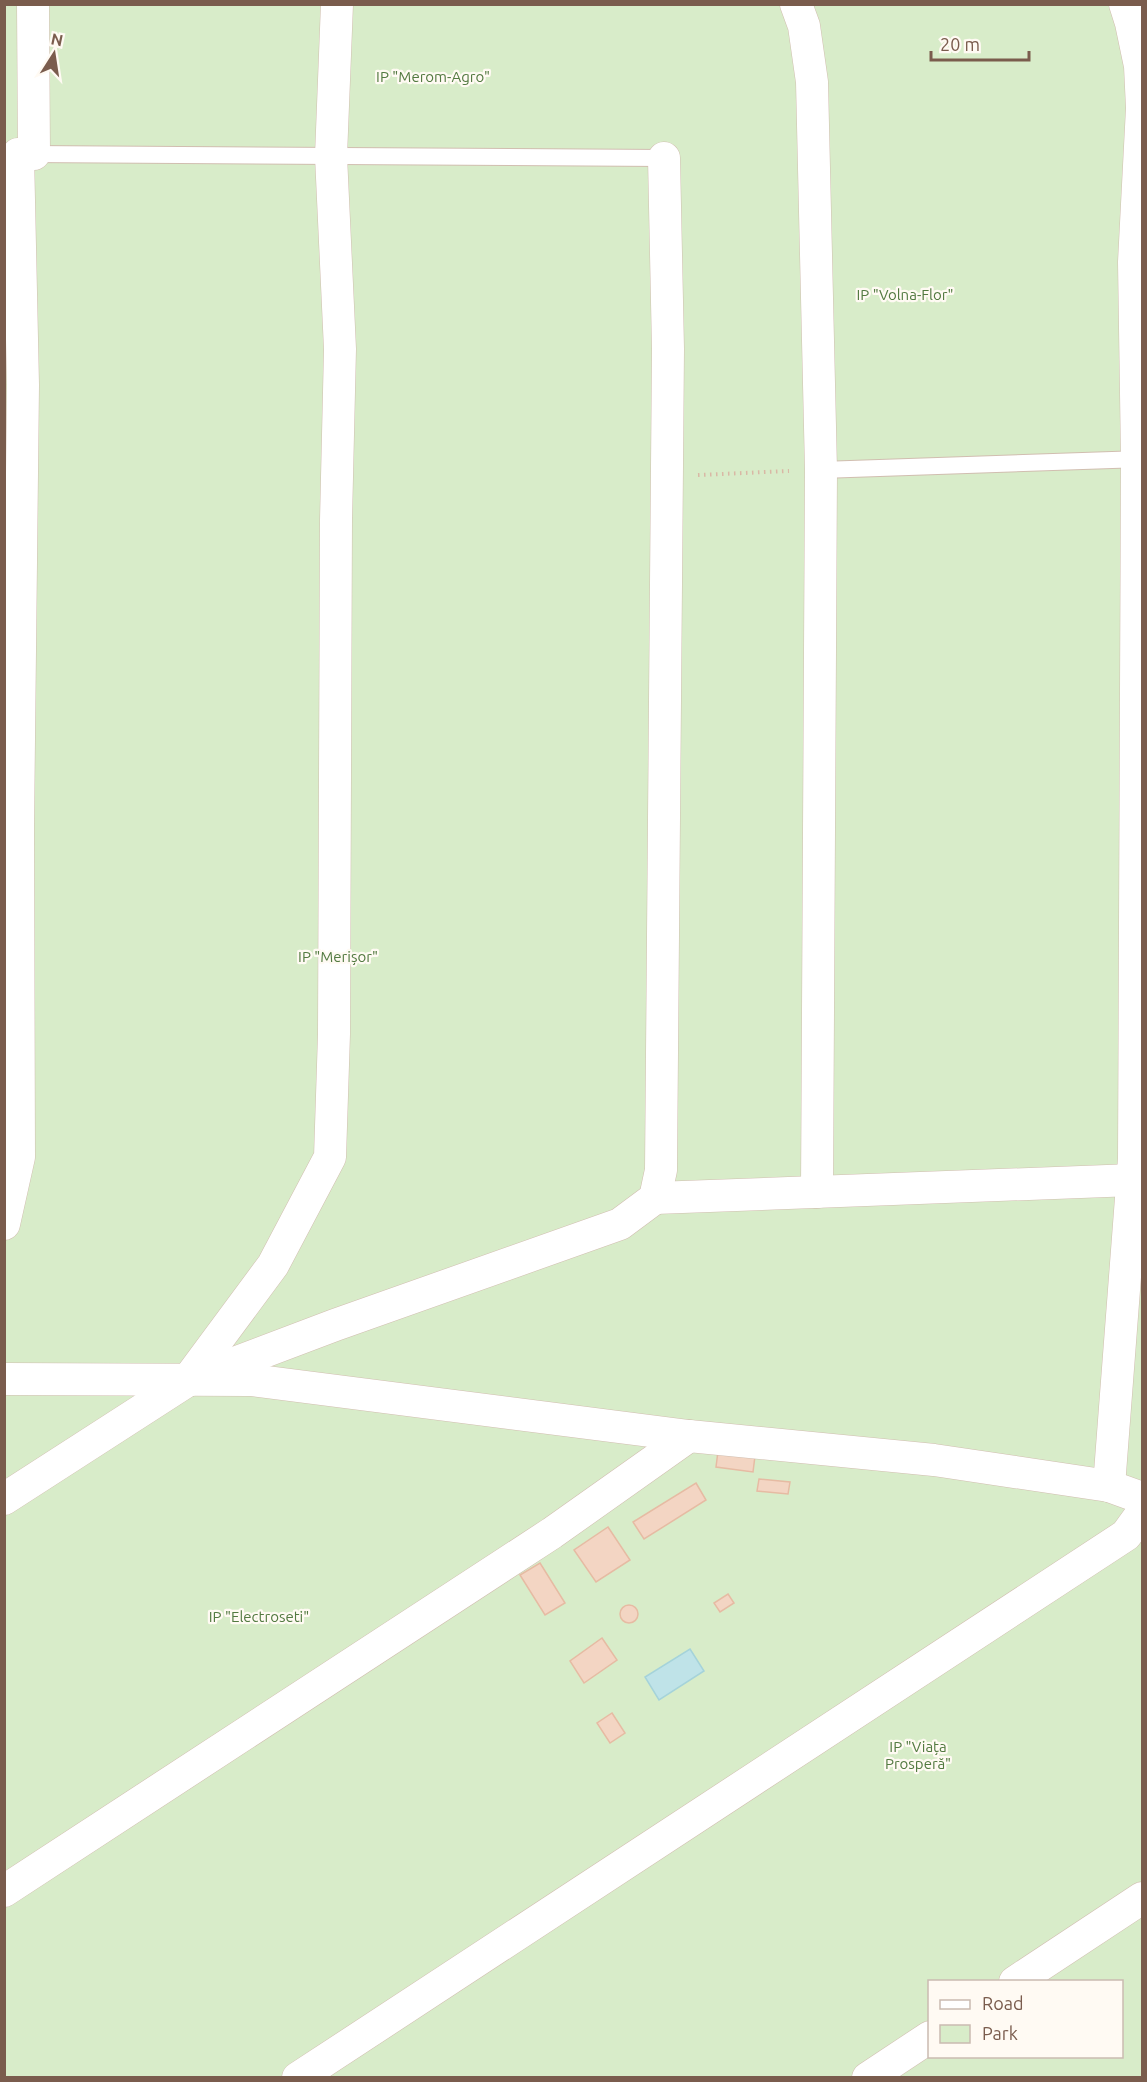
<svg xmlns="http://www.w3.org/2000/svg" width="1147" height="2082" viewBox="0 0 1147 2082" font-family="Ubuntu,sans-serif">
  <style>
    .green { fill: #d8ecc9; fill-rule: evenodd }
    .water { fill: #bfe3e8; stroke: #a5d3da; stroke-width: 1.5 }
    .building { fill: #f3d5c3; stroke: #e6bba3; stroke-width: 1.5 }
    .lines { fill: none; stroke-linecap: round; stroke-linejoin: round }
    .service-casing { stroke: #d1beb0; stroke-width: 18 }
    .minor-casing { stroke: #d1beb0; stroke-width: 33 }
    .path { stroke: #d9b8a5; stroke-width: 4; stroke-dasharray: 1.5 4.5; stroke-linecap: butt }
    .service { stroke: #fff; stroke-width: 16 }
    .minor { stroke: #fff; stroke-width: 32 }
    .labels { text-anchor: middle; stroke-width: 4.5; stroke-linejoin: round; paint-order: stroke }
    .park-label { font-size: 15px; fill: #537a41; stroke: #fffaf3 }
  </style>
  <rect width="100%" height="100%" fill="#fdf6ec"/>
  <path class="green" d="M4 5H1142V2077H5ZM930 1982H1122V2056H930Z"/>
  <path class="water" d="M690 1649 704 1671 659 1700 645 1677Z"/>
  <g class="building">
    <path d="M718 1451 755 1456 753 1472 716 1467Z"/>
    <path d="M759 1479 790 1482 788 1494 757 1491Z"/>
    <path d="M696 1483 706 1500 644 1539 633 1522Z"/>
    <path d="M608 1527 630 1560 596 1582 574 1550Z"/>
    <path d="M540 1563 565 1603 545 1615 520 1575Z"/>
    <path d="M728 1594 734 1603 720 1612 714 1603Z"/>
    <circle cx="629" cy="1614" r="9"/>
    <path d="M602 1638 617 1660 584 1683 570 1661Z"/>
    <path d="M612 1713 625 1733 610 1743 597 1723Z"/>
  </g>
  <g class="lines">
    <defs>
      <g id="service">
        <path d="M29 154 664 158"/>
        <path d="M821 470 1142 459"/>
      </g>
      <g id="minor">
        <path d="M33 4 34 154"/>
        <path d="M796 4 804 26 812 82 821 470 817 1192"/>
        <path d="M655 1198 1133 1180"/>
        <path d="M4 1224 19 1157 18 828 23 385 18 154"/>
        <path d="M4 1379 251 1380 689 1436 934 1460 1109 1486 1142 1498"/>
        <path d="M187 1381 273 1265 330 1157 334 1034 336 520 340 349 331 156 337 4"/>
        <path d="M1109 1486 1134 1159 1137 459 1134 262 1142 108 1140 66 1131 23 1125 4"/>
        <path d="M4 1499 187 1381 335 1325 620 1224 655 1198 661 1170 668 349 664 158"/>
        <path d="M4 1891 552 1533 689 1436"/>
        <path d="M1015 1982 1142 1898"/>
        <path d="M298 2078 1126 1535 1142 1513"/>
        <path d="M868 2078 930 2037"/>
      </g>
    </defs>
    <use href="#service" class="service-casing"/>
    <use href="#minor" class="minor-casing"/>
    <path class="path" d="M698 475 789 471"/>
    <use href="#service" class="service"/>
    <use href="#minor" class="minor"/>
  </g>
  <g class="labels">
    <g class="park-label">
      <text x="433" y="82">IP "Merom-Agro"</text>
      <text x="905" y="300">IP "Volna-Flor"</text>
      <text x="338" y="962">IP "Merișor"</text>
      <text x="259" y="1622">IP "Electroseti"</text>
      <text x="918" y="1752">IP "Viața<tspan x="918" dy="17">Prosperă"</tspan></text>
    </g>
  </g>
  <rect width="1147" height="2082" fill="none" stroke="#7a5c4d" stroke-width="12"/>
  <rect x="928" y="1980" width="195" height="78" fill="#fffaf3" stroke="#cabbb1" stroke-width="1.5"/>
  <rect x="940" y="2000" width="30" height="9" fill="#ffffff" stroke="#cabbb1" stroke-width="1.5"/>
  <text x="982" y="2010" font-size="18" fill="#7a5c4d">Road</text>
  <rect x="940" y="2025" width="30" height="18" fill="#d8ecc9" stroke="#cabbb1" stroke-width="1.5"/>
  <text x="982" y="2040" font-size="18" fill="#7a5c4d">Park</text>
  <g transform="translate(54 54) rotate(12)" stroke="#fffaf3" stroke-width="4.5" paint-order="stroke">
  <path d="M0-4.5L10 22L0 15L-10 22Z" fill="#7a5c4d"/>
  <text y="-9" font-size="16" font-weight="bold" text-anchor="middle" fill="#7a5c4d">N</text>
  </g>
  <path d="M931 51v9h98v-9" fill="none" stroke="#7a5c4d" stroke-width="3"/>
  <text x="940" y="51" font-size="18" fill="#7a5c4d" stroke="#fffaf3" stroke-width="4.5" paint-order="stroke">20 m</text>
</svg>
